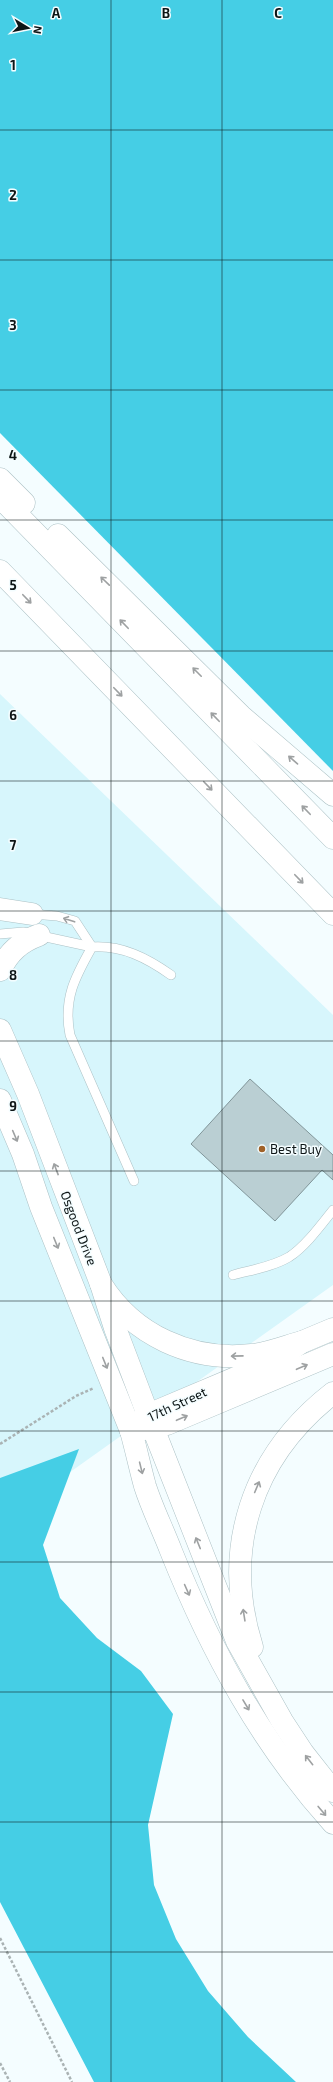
<svg xmlns="http://www.w3.org/2000/svg" width="333" height="2082" viewBox="0 0 333 2082" font-family="'Exo 2',sans-serif">
  <style>
    .built { fill: #d7f6fc }
    .forest { fill: #45cee5 }
    .building { fill: #bacfd3; stroke: #819599 }
    .lines { fill: none; stroke-linecap: round; stroke-linejoin: round }
    .service-casing { stroke: #acc1c5; stroke-width: 10 }
    .secondary-casing { stroke: #acc1c5; stroke-width: 23 }
    .primary-casing { stroke: #acc1c5; stroke-width: 23 }
    .motorway-casing { stroke: #acc1c5; stroke-width: 23 }
    .path { stroke: #aab3b4; stroke-width: 2.5; stroke-dasharray: 3 2; stroke-linecap: butt }
    .service { stroke: #fff; stroke-width: 9 }
    .secondary { stroke: #fff; stroke-width: 22 }
    .primary { stroke: #fff; stroke-width: 22 }
    .motorway { stroke: #fff; stroke-width: 22 }
    .oneway { stroke: #9ea1a2 }
    .grid { fill: none; stroke: #0d1516; stroke-width: 1; stroke-opacity: 0.55 }
    .poi-dot { fill: #a06228; stroke: #f4fdff; stroke-width: 1.5 }
    .labels { text-anchor: middle; stroke-width: 3; stroke-linejoin: round; paint-order: stroke }
    .poi-label { font-size: 13px; fill: #0d1516; stroke: #f4fdff; text-anchor: start }
    .street-label { font-size: 13px; fill: #0d1516; stroke: #f4fdff }
    .grid-label { font-size: 13px; text-anchor: middle; font-weight: bold; fill: #0d1516; stroke: #f4fdff; stroke-width: 3; stroke-linejoin: round; paint-order: stroke }
  </style>
  <rect width="100%" height="100%" fill="#f4fdff"/>
  <path class="built" d="M0 694 333 1015V1285L0 1522Z"/>
  <g class="forest">
    <path d="M0 0H333V771L0 433Z"/>
    <path d="M79 1449 43 1545 60 1598 97 1638 141 1671 173 1714 148 1825 154 1885 176 1939 208 1991 248 2037 296 2082H94L0 1902V1478Z"/>
  </g>
  <path class="building" d="M250 1079 333 1155V1180L322 1170 275 1221 191 1144Z"/>
  <g class="lines">
    <defs>
      <g id="service">
        <path d="M32 914 57 916 75 921 92 947"/>
        <path d="M0 934 23 932 92 947"/>
        <path d="M134 1181 70 1035C63 999 75 977 92 947 122 945 147 958 171 975"/>
        <path d="M233 1275C251 1270 272 1267 289 1257 305 1247 321 1225 333 1210"/>
      </g>
      <g id="secondary">
        <path d="M0 909 32 914"/>
        <path d="M0 970C9 952 20 942 39 935"/>
        <path d="M0 1030 28 1094 101 1284 115 1328 153 1428"/>
        <path d="M0 1100 23 1154 41 1207 131 1431"/>
      </g>
      <g id="primary">
        <path d="M101 1284C133 1335 191 1362 252 1355 267 1354 287 1346 302 1342"/>
        <path d="M134 1430 153 1428 167 1424 333 1354"/>
        <path d="M131 1431 148 1415 271 1363 302 1342 333 1329"/>
      </g>
      <g id="motorway">
        <path d="M0 479 24 503"/>
        <path d="M0 497 333 838"/>
        <path d="M58 535 241 716 333 795"/>
        <path d="M0 571 333 914"/>
        <path d="M153 1428 237 1641 282 1721 303 1753 333 1791"/>
        <path d="M131 1431C136 1449 140 1468 145 1486 152 1508 163 1530 171 1551 211 1651 261 1743 333 1823"/>
        <path d="M252 1647C221 1548 252 1456 333 1393"/>
      </g>
    </defs>
    <use href="#service" class="service-casing"/>
    <use href="#secondary" class="secondary-casing"/>
    <use href="#primary" class="primary-casing"/>
    <use href="#motorway" class="motorway-casing"/>
    <g class="path">
      <path d="M0 1444 76 1396 94 1388"/>
      <path d="M0 1938 72 2082"/>
      <path d="M0 2063 10 2082"/>
    </g>
    <use href="#service" class="service"/>
    <use href="#secondary" class="secondary"/>
    <use href="#primary" class="primary"/>
    <use href="#motorway" class="motorway"/>
  </g>
  <defs><path id="oneway-shaft" d="M-6 0H5M1.5-3L5.5 0L1.5 3" fill="none" stroke-width="1.6" stroke-linecap="round" stroke-linejoin="round"/></defs>
  <g class="oneway">
    <use href="#oneway-shaft" transform="translate(105 581) rotate(-136)"/>
    <use href="#oneway-shaft" transform="translate(27 599) rotate(46)"/>
    <use href="#oneway-shaft" transform="translate(124 624) rotate(-134)"/>
    <use href="#oneway-shaft" transform="translate(197 672) rotate(-135)"/>
    <use href="#oneway-shaft" transform="translate(118 692) rotate(46)"/>
    <use href="#oneway-shaft" transform="translate(215 717) rotate(-134)"/>
    <use href="#oneway-shaft" transform="translate(293 760) rotate(-139)"/>
    <use href="#oneway-shaft" transform="translate(208 786) rotate(46)"/>
    <use href="#oneway-shaft" transform="translate(306 810) rotate(-134)"/>
    <use href="#oneway-shaft" transform="translate(299 879) rotate(46)"/>
    <use href="#oneway-shaft" transform="translate(69 920) rotate(-162)"/>
    <use href="#oneway-shaft" transform="translate(15 1136) rotate(67)"/>
    <use href="#oneway-shaft" transform="translate(56 1169) rotate(-111)"/>
    <use href="#oneway-shaft" transform="translate(56 1243) rotate(68)"/>
    <use href="#oneway-shaft" transform="translate(237 1356) rotate(179)"/>
    <use href="#oneway-shaft" transform="translate(105 1363) rotate(68)"/>
    <use href="#oneway-shaft" transform="translate(302 1367) rotate(-23)"/>
    <use href="#oneway-shaft" transform="translate(182 1418) rotate(-23)"/>
    <use href="#oneway-shaft" transform="translate(141 1468) rotate(76)"/>
    <use href="#oneway-shaft" transform="translate(257 1487) rotate(-67)"/>
    <use href="#oneway-shaft" transform="translate(198 1543) rotate(-112)"/>
    <use href="#oneway-shaft" transform="translate(187 1590) rotate(66)"/>
    <use href="#oneway-shaft" transform="translate(244 1615) rotate(-99)"/>
    <use href="#oneway-shaft" transform="translate(246 1705) rotate(59)"/>
    <use href="#oneway-shaft" transform="translate(309 1760) rotate(-128)"/>
    <use href="#oneway-shaft" transform="translate(322 1811) rotate(50)"/>
  </g>
  <path class="grid" d="M111 0V2082M222 0V2082M0 130H333M0 260H333M0 390H333M0 520H333M0 651H333M0 781H333M0 911H333M0 1041H333M0 1171H333M0 1301H333M0 1431H333M0 1562H333M0 1692H333M0 1822H333M0 1952H333"/>
  <circle class="poi-dot" cx="262" cy="1149" r="4"/>
  <g class="labels">
    <g class="poi-label">
      <text x="270" y="1154">Best Buy</text>
    </g>
    <g class="street-label">
      <text transform="translate(79 1228) rotate(69)" y="5">Osgood Drive</text>
      <text transform="translate(177 1404) rotate(-25)" y="5">17th Street</text>
    </g>
  </g>
  <g class="grid-label">
    <text x="56" y="18">A</text>
    <text x="166" y="18">B</text>
    <text x="278" y="18">C</text>
    <text x="13" y="70">1</text>
    <text x="13" y="200">2</text>
    <text x="13" y="330">3</text>
    <text x="13" y="460">4</text>
    <text x="13" y="590">5</text>
    <text x="13" y="720">6</text>
    <text x="13" y="850">7</text>
    <text x="13" y="980">8</text>
    <text x="13" y="1111">9</text>
  </g>
  <g transform="translate(28 28) rotate(100)" stroke="#f4fdff" stroke-width="3" paint-order="stroke">
  <path d="M0-3L7 15L0 10L-7 15Z" fill="#0d1516"/>
  <text y="-6" font-size="11" font-weight="bold" text-anchor="middle" fill="#0d1516">N</text>
  </g>
</svg>
